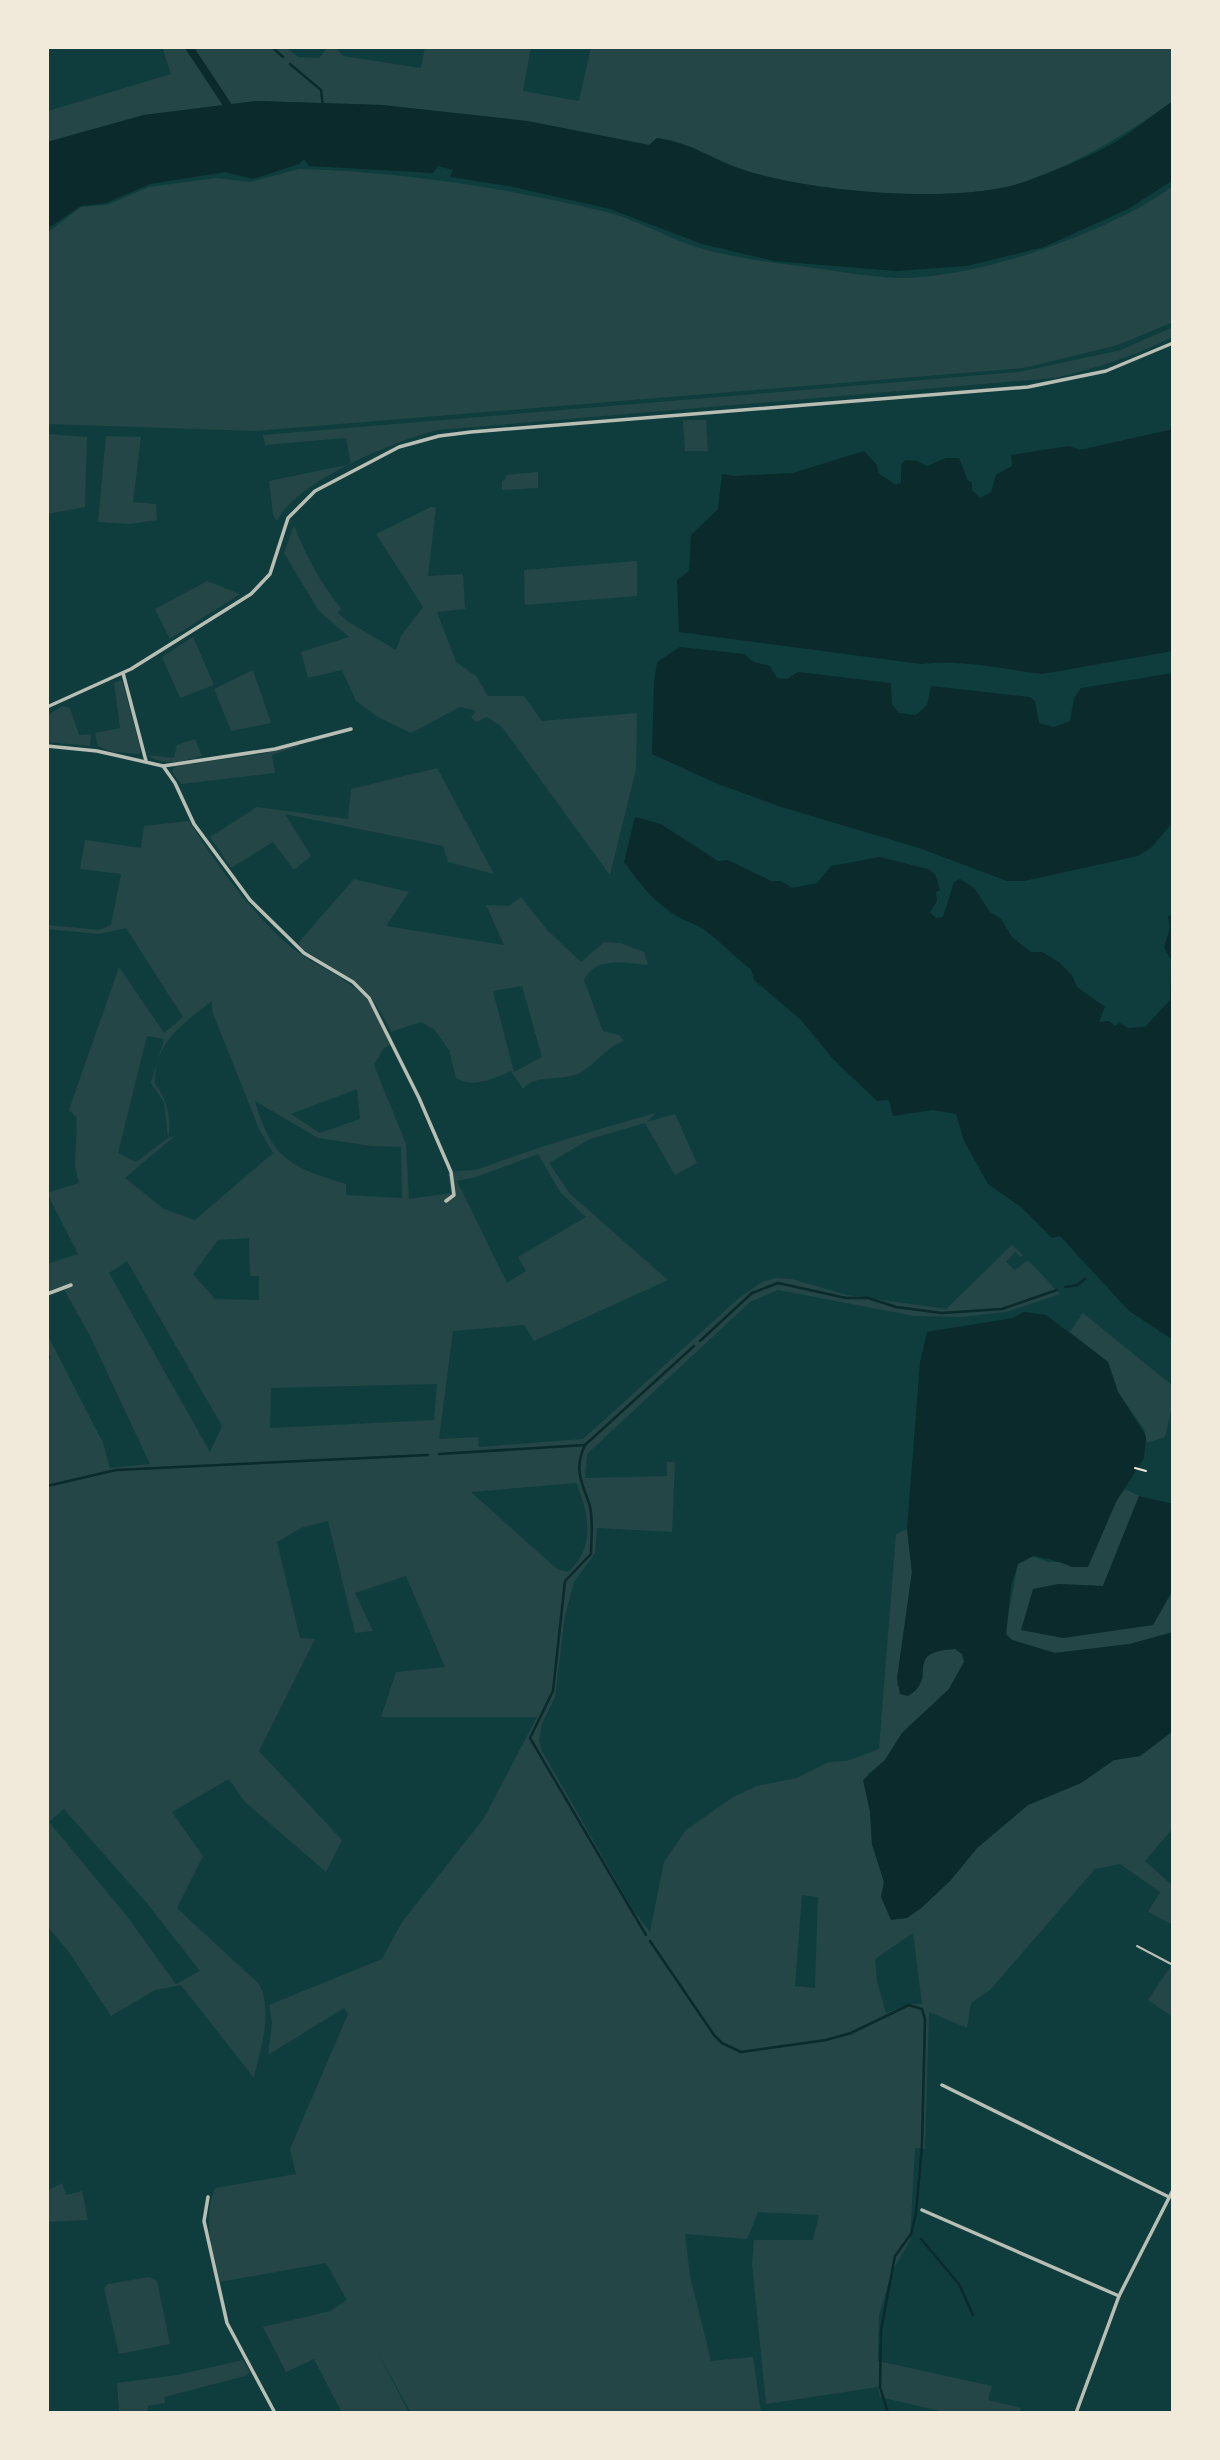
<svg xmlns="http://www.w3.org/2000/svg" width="1220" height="2460" viewBox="0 0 1220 2460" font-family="'Times New Roman',serif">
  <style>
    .green { fill: #244646; fill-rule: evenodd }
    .water { fill: #0a2a2b }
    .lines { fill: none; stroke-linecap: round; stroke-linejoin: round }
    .stream { stroke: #0a2a2b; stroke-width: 2.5 }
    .canal { stroke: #0a2a2b; stroke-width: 8 }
    .path { stroke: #f1e9da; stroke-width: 2 }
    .service { stroke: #b8beb3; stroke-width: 2 }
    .minor { stroke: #b8beb3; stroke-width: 3.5 }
    .tertiary { stroke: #b8beb3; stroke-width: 3.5 }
  </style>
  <rect width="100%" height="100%" fill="#0f3d3e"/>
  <g class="green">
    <path d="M162 47H286L298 57 319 58 328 47H335L343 56 421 68 425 47H531L523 91 579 101 591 47H1173V101C1125 135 1080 162 1024 182 958 205 809 192 741 169 709 158 695 144 657 138L650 145 527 121 382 105 257 101 144 115 47 142 48 111 171 74Z"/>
    <path d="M299 169C401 172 503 187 602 211 635 218 665 237 696 247 730 257 766 262 800 266 831 270 863 276 895 278 974 280 1109 233 1173 186V322L1118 345 1024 368 255 431 47 424V233L81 207 107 205 149 187 216 178 250 182Z"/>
    <path d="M1173 327V337C1134 356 1097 368 1055 378L438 430C396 440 295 482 277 521L273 515 269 481 351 464 346 438 265 445 263 435 1019 372 1121 350Z"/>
    <path d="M683 420H706L708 451H685Z"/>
    <path d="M47 434 87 437 85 507 47 514Z"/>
    <path d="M106 436 141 437 133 502 156 504 157 520 130 524 98 522Z"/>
    <path d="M538 472V488L502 490V481L506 479V475Z"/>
    <path d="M431 507H436L428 576 463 574 465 609 437 612 456 662 476 676 488 696H524L542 721 637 713 636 769 610 875 502 727 487 717 476 722 471 717 476 711 460 707 411 733 378 717 356 701 342 670 308 678 301 652 349 637 318 610 284 553 294 525C306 556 320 583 341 608L338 613 347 621 396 650 401 636 423 607 376 534Z"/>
    <path d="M637 561V596L525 605 524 570Z"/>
    <path d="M207 581 240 594 170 639 155 609Z"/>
    <path d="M193 637 214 685 180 698 162 657Z"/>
    <path d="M253 670 271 723 231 731 214 689Z"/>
    <path d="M122 680 140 747V754L113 752 98 746 95 733 120 728 114 683Z"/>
    <path d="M62 706 70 708 79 735 91 734 90 746 47 742V716Z"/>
    <path d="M195 739 202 756C184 761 164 767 148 755L174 758 177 745Z"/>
    <path d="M298 744 299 746 272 755 275 773 181 784 172 772 175 766 262 754Z"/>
    <path d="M437 768 494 874 448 862 443 846 285 814 311 856 294 870 273 842 231 868 210 837 257 807 348 819 351 789Z"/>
    <path d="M189 821C216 863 245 905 282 939 306 963 342 973 365 997 377 1010 382 1029 390 1045L384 1048 374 1065 406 1144 409 1199 451 1193 448 1174C456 1169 468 1172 479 1169 537 1147 596 1130 656 1113L647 1122 675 1114 697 1163 675 1175 645 1123 590 1139 549 1163 570 1194 668 1280 534 1341 524 1325 453 1331 439 1439 478 1437 479 1447 583 1439 739 1298 762 1282 776 1278 792 1279 847 1295 946 1309 1012 1245 1023 1255 1020 1257 1015 1252 1006 1262 1015 1270 1028 1260 1060 1294 1006 1312 960 1317 914 1316 778 1290 750 1302 587 1454 585 1478 667 1476V1462H675L672 1532 597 1528 595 1553 574 1582 565 1616 555 1697 542 1724 539 1740 542 1751 632 1908 650 1932 664 1862 686 1830 733 1797 757 1786 797 1778 829 1762 847 1761 879 1749 896 1534 907 1529 912 1572 897 1686 923 1679C920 1653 932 1650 955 1649L962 1654 964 1662 949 1689 902 1733 885 1760 868 1774 872 1844 884 1882 881 1897 920 1909 950 1881 977 1848 1028 1805 1081 1783 1114 1760 1140 1756 1173 1731V1828L1145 1861 1173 1886V1925L1148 1912 1160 1892 1120 1864 1095 1869 990 1990 971 2003 967 2028 929 2012 925 2149 915 2148 910 2240 892 2272 879 2315 878 2361 992 2386 988 2400 1021 2408 1019 2413H948L880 2397 878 2387 766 2404 752 2264 754 2240H813L819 2215 758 2212 747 2239 685 2234 690 2276 711 2361 753 2357 761 2413H411L378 2353 409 2413H342L314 2359 286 2372 263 2327 330 2311 347 2300 326 2263 220 2282C213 2250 202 2220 215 2188L296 2174 290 2149 348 2014 344 2008 268 2055 272 2023 269 2005 382 1959 402 1922 484 1818 537 1717H381L396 1672 445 1667 406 1576 355 1593 373 1631 355 1633 328 1521 301 1528 277 1542 300 1638 315 1639 259 1751 342 1840 326 1872 244 1801 229 1779 172 1812 203 1856 177 1908 259 1984C274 2012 260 2049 254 2078L181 1985 155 1990 111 2016 69 1952 47 1926V1360L51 1358 47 1351V1334L103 1443 110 1468 150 1464 89 1334 62 1286 47 1291V1264L78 1254 47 1193 79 1183 75 1166 77 1118 69 1110 119 967 164 1033 183 1017 126 928 99 934 47 929V925L99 930 111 925 121 874 80 869 85 840 141 848 144 826ZM212 1001V1011L259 1129 273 1153 195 1220 164 1209 125 1178 176 1135 168 1138C172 1120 167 1098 155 1084 153 1044 183 1023 212 1001ZM147 1036 164 1039 151 1083 164 1102 168 1138 136 1162 118 1153ZM357 1089 360 1119 320 1133 291 1114ZM255 1101 318 1138 371 1146 401 1147 402 1198 346 1195V1184C291 1167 272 1160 255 1101ZM538 1154 560 1192 586 1217 518 1257 526 1271 507 1283 457 1181 476 1177ZM249 1238 250 1276H259V1300L215 1299 193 1274 218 1240ZM127 1261 222 1426 210 1452 109 1273ZM437 1384 434 1420 270 1428 271 1388ZM576 1483C589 1513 596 1548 568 1572L557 1569 471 1492ZM64 1809 146 1902 200 1971 176 1984 126 1915 49 1822ZM802 1895 818 1897 815 1988 795 1986ZM913 1933 922 2004H909L886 2013 877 1981 875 1959Z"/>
    <path d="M354 879 409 892 386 926 504 945 486 905 509 906 521 897 548 931 581 962 604 942 620 943 644 952 648 965C624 963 596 956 584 980L603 1031 619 1035 624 1041C606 1047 596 1064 580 1073 562 1082 537 1073 523 1089L511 1071C493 1079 474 1088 456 1078L449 1050 435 1030 421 1022 391 1032C366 977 345 978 300 947L299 942ZM522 986 542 1057 514 1072 493 991Z"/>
    <path d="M1083 1313 1173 1386V1403L1165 1437 1147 1443 1144 1429 1118 1392 1108 1362 1070 1332Z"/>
    <path d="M1125 1489 1139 1496 1103 1586 1058 1584 1125 1628 1152 1625 1173 1590V1632L1130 1644 1055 1653 1012 1640 1005 1632 1018 1564 1032 1556 1048 1562H1064Z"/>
    <path d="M1170 1967 1173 1968V2017L1148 2000Z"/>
    <path d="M62 2183 66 2195 82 2191 88 2220 47 2222V2191Z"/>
    <path d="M149 2277 157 2281 170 2344 119 2354 104 2288 108 2284Z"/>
    <path d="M243 2360 250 2372 245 2376 164 2397 165 2403 148 2406 147 2413H119L117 2383 177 2375Z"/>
  </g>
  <g class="water">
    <path d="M257 101 382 105 527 121 649 145 657 138C695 144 709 158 741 169 808 192 958 205 1024 182 1054 171 1090 157 1117 141 1136 129 1154 114 1173 101V180L1128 209 1044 247 967 266 896 271 774 261 702 244 610 209 509 186 450 177 453 170 438 166 433 173 309 166 304 159 299 164 253 179 225 172 150 184 106 203 81 206 47 229V142L144 115Z"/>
    <path d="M1173 429V651L1042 674C1002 669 964 659 921 664L679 632 677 580 689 571 691 535 718 509 722 474 734 476 793 473 864 451 877 465 878 473 896 485 901 482V465L905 460 917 461 927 466 946 458H959L968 481 972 482V490L980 498 991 492 996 475 1012 466 1011 455 1069 446 1080 450Z"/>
    <path d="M680 647 744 654 754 662 770 666 777 678 787 679 798 672 891 683 892 704 899 713 916 715 927 705 931 686 1030 697 1035 701 1039 723 1054 727 1070 721 1074 698 1081 688 1173 673V822L1152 847 1138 856 1024 881H1007L919 848 781 807 718 784 652 754 654 683 657 662Z"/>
    <path d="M635 817 661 824 718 861 728 860 771 881H781L792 888 817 883 831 866 880 857 928 869 935 874 940 890 936 892 937 901 930 912 936 918 943 917 954 882 960 879 974 888 990 912 1001 919 1012 937 1031 952H1042L1059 962 1072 975 1077 987 1105 1007 1099 1022 1109 1021 1115 1026 1120 1023 1128 1028 1145 1027 1170 1000 1171 960 1164 947 1170 928 1168 916 1173 915V1340L1129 1311 1060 1236 1052 1238 1021 1207 988 1184 964 1141 956 1114 933 1110 893 1116 889 1100 877 1101 833 1059 801 1020 754 980 751 969C735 958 722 943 706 931 696 923 682 921 672 913 651 899 639 882 624 862Z"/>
    <path d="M1024 1312 1046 1315 1108 1362 1118 1392 1146 1436 1144 1458 1116 1502 1088 1567H1071C1066 1563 1041 1557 1033 1556L1018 1564 1011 1586 1006 1635 1012 1640 1055 1653 1130 1644 1173 1632V1731L1140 1756 1114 1760 1081 1783 1028 1805 977 1848 950 1881 920 1909 907 1918 891 1920 881 1897 884 1882 872 1844 870 1812 863 1780 885 1760 902 1733 949 1689 964 1662 962 1654 955 1649C901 1652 940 1678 908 1696L900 1694 897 1678 912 1572 907 1529 920 1362 927 1332 1013 1318Z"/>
    <path d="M1139 1496 1173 1504V1590L1153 1625 1063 1638 1021 1630 1033 1589 1058 1584 1103 1586Z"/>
  </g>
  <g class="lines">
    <g class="stream">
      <path d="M272 47 283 57"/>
      <path d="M290 64 321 90 323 106"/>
      <path d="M1065 1287 1077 1285 1085 1279"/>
      <path d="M700 1341 752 1293 778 1283 846 1298H868L896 1307 942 1313 1002 1309 1057 1290"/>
      <path d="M439 1454 585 1445"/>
      <path d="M47 1486 116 1470 428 1455"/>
      <path d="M646 1935 530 1738 553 1691 565 1581 591 1554C591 1539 594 1518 589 1503 581 1481 574 1468 585 1445L694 1346"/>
      <path d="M650 1941 714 2035 722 2043 741 2052 826 2040 851 2033 909 2005 922 2009 925 2019 922 2145 916 2213 911 2234 895 2256 881 2330 880 2387 888 2413"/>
      <path d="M921 2239 959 2284 973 2315"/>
    </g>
    <path class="canal" d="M189 47 232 112"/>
    <path class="path" d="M1135 1468 1146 1471"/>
    <path class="service" d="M1137 1946 1173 1965"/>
    <g class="minor">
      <path d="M123 673 146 761"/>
      <path d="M47 746 97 751 163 766 175 783 194 824 250 900 304 953 353 982 369 998 419 1098 451 1172 454 1195 446 1201"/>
      <path d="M163 766 275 749 351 729"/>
      <path d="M47 1294 71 1285"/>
      <path d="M942 2085 1169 2197"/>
      <path d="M208 2197 204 2221 227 2323 275 2413"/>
      <path d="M922 2210 1119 2296"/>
    </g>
    <g class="tertiary">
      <path d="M47 707 131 669 251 594 270 574 288 518 315 491 399 447 439 436 471 432 1028 387 1106 371 1173 343"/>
      <path d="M1076 2413 1119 2296 1173 2190"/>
    </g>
  </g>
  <rect width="1220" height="2460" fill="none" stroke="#f1e9da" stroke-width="98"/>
</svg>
